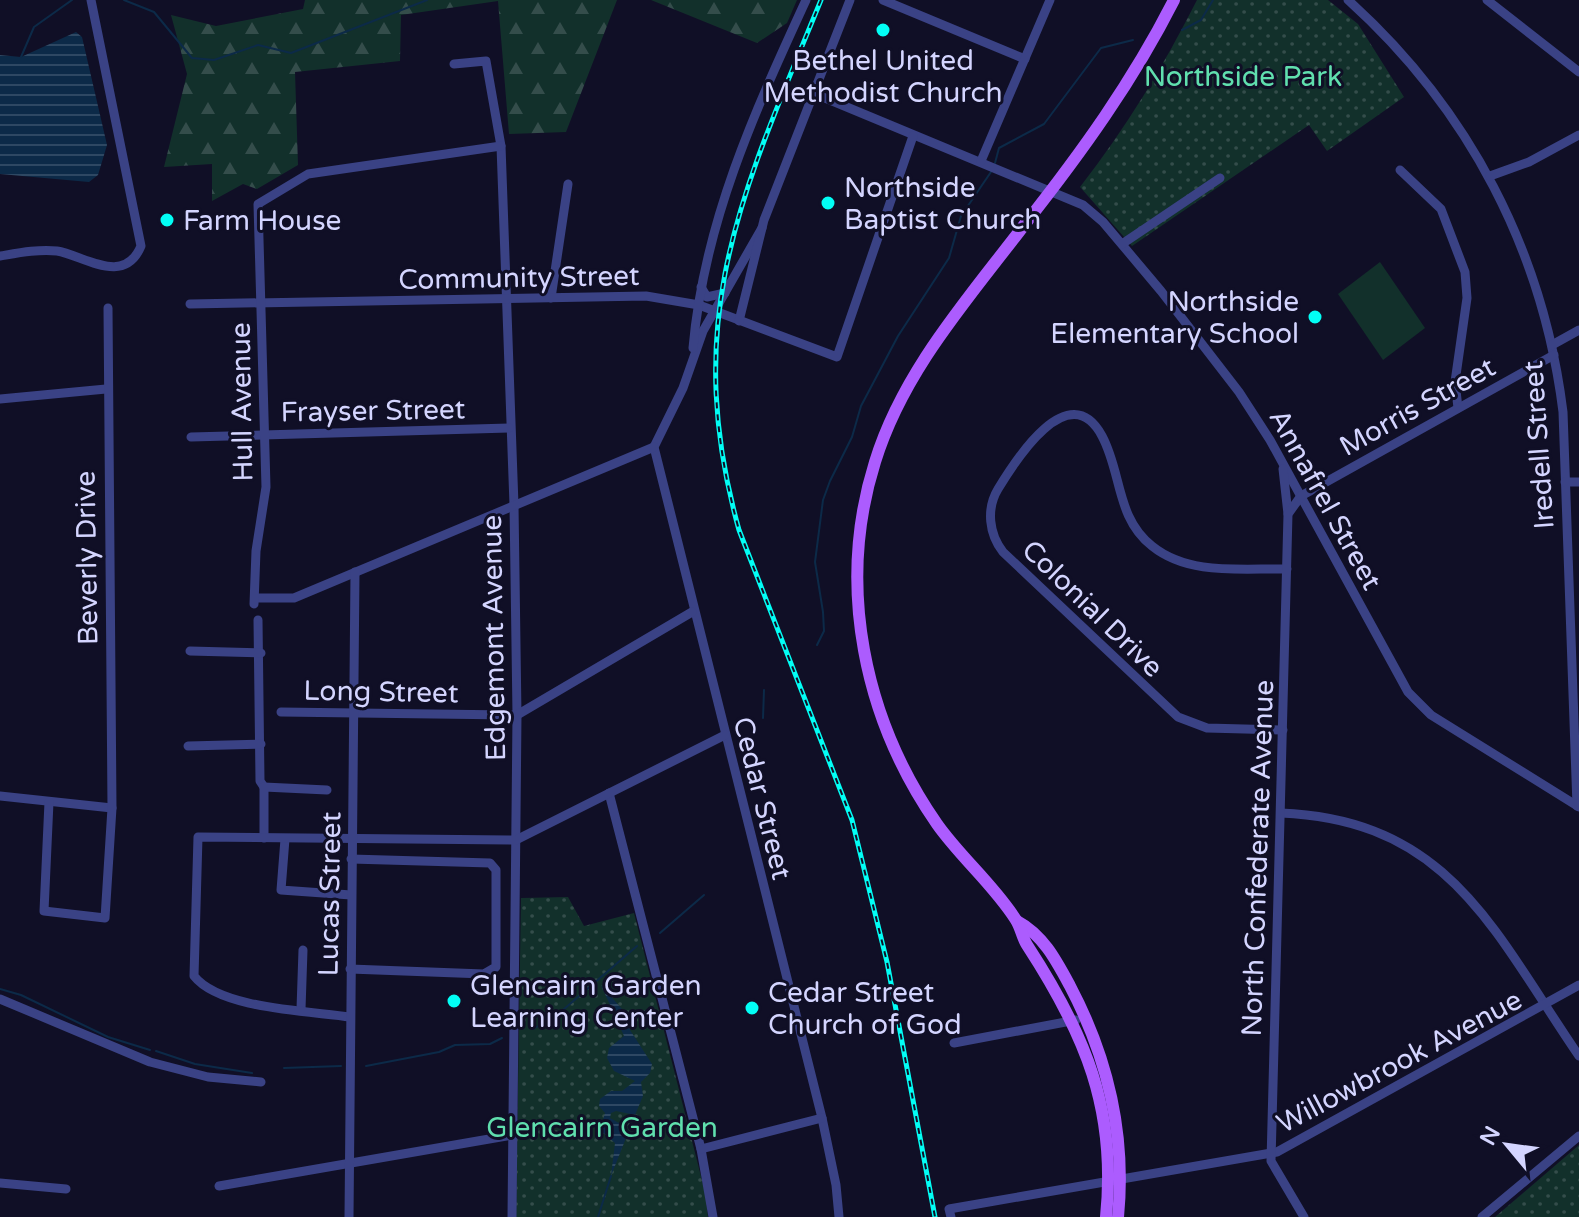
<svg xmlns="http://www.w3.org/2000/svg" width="1579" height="1217" viewBox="0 0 1579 1217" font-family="'Varela Round',sans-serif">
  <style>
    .green { fill: #12302b }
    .forest { fill: url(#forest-firs) }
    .park { fill: url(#park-dots) }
    .water { fill: url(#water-rules) }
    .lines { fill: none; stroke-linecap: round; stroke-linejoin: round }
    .stream { stroke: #0c2a48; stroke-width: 2 }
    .minor { stroke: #3a4285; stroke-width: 9 }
    .major { stroke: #ac5cfe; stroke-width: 12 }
    .rail-casing { stroke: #02fef5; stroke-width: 5 }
    .rail { stroke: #100f26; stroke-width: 2; stroke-dasharray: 6; stroke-linecap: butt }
    .poi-dot { fill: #02fef5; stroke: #100f26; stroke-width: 3 }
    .labels { text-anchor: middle; stroke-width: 6; stroke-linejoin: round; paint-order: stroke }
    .poi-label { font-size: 28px; fill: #d4d5ff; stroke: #100f26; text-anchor: start }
    .park-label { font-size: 28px; fill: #60dfae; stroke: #100f26 }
    .street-label { font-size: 28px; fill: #d4d5ff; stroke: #100f26 }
  </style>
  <defs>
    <pattern id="forest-firs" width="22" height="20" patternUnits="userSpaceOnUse" patternTransform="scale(2)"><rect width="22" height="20" fill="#12302b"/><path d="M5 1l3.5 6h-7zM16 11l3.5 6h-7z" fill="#344d4b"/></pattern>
    <pattern id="park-dots" width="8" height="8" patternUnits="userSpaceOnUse" patternTransform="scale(2)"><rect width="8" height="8" fill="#12302b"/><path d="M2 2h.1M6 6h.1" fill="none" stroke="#344d4b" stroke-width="1.8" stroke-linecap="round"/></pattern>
    <pattern id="water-rules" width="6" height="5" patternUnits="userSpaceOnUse" patternTransform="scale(2)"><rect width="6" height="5" fill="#0c2a48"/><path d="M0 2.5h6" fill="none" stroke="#2e4863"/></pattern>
  </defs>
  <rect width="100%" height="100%" fill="#100f26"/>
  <path class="green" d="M1380 262 1425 328 1383 360 1338 294Z"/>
  <g class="forest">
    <path d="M305 0H617L566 132 509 134 498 1 401 15 400 61 295 72 298 165 257 189 243 184 212 201V164L164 167 187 74 171 15 216 26 303 9Z"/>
    <path d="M651 0H797L787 23 757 43Z"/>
  </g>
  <g class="park">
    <path d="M1197 0H1328L1358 24 1404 97 1327 151 1309 125 1132 246 1080 187C1126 128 1163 67 1197 0Z"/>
    <path d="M568 897 584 926 634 913 705 1192 708 1217H516L521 898Z"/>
    <path d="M1579 1145V1217H1495Z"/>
  </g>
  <g class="water">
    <path d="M76 32 82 37 107 145 98 175 89 182 0 174V55L21 57Z"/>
    <path d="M601 985 628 1016 630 1030 652 1064 650 1073 641 1082 643 1096 635 1115 616 1111 611 1113 610 1118 619 1123 626 1138 611 1176 615 1143 600 1130 605 1113 599 1106 600 1099 611 1091H622L635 1081 614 1071 607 1058 609 1048 624 1036Z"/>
  </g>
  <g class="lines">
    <g class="stream">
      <path d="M124 0 154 12 192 58 214 60 258 45 291 53 427 0"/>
      <path d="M1182 30 1201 20 1213 0"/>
      <path d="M21 57 34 27 72 0"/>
      <path d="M995 163 999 148 1044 124 1101 48 1133 40"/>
      <path d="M817 645 824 631 823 612 815 562 823 500 830 481 852 437 861 406 898 336 949 258 961 216 993 169"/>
      <path d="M763 718 764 690"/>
      <path d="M660 933 704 895"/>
      <path d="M0 989 21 995 108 1037 150 1050"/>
      <path d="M533 1029 556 1016 637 946"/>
      <path d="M156 1051 195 1064 252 1073"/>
      <path d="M366 1066 439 1052 455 1045 490 1044 502 1038"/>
      <path d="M284 1068 341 1066"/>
      <path d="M598 1217 611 1176"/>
    </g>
    <g class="minor">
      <path d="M883 0 1025 59"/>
      <path d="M1348 0C1469 109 1543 251 1563 412L1577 806"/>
      <path d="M1487 0 1579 72"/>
      <path d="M454 64 486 61 501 146 514 505 517 715 512 1217"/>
      <path d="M813 93 1083 205 1103 222 1161 291 1239 392 1270 440 1408 692 1431 715 1579 807"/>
      <path d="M981 161 1050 0"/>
      <path d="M1400 170 1441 209 1465 272 1467 298 1455 382 1458 408"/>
      <path d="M1490 176 1529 162 1579 135"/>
      <path d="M762 228 703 331 683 388 654 447 822 1118 836 1185 839 1217"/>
      <path d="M1122 244 1220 178"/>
      <path d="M0 256C18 253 38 249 57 251 83 255 124 287 141 246L91 0"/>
      <path d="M701 287 707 297 725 293"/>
      <path d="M551 298 568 184"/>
      <path d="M190 304 646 296 699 305 837 357 913 136"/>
      <path d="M739 321 764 220 850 0"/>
      <path d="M1552 345 1579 330"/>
      <path d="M693 348C704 223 754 113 806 0"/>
      <path d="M0 399 106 389"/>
      <path d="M191 437 509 428"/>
      <path d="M1283 469 1288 514"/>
      <path d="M1565 482H1579"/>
      <path d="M255 598H294L654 447"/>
      <path d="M254 604 256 551 266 487 258 204 308 174 501 146"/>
      <path d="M258 620 260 781 264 787"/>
      <path d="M190 651 261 653"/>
      <path d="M281 712 517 715 692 612"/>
      <path d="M1283 730 1207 728 1178 717 1003 552C989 534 986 509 998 489 1015 461 1069 375 1102 436 1122 473 1116 518 1152 546 1189 576 1242 568 1287 569"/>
      <path d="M188 746 261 744"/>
      <path d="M609 793 701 1149 713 1217"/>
      <path d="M0 796 112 808"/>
      <path d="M49 802 44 911 105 918 112 808 108 308"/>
      <path d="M1281 813C1450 820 1494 932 1579 1056"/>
      <path d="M264 838V787L327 790"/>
      <path d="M285 839 281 890 351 895"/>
      <path d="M350 969 484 974 496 967V870L490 863 351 859"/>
      <path d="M0 999 150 1062 208 1077 261 1082"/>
      <path d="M301 1009 303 950"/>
      <path d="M350 1017C309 1011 220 1009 194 976L198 837 516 840 725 735"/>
      <path d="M954 1043 1076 1020"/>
      <path d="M701 1149 822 1118"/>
      <path d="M0 1183 66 1189"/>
      <path d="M219 1186 512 1135"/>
      <path d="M349 1217 355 572"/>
      <path d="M951 1217 949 1209 1277 1152 1579 985"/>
      <path d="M1304 1217 1271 1161 1288 514 1301 496 1554 355"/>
      <path d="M1482 1217 1579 1136"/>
    </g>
    <g class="major">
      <path d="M1017 921C1043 935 1056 960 1070 986 1108 1058 1126 1135 1118 1217"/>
      <path d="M1106 1217C1117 1109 1085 1034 1027 945 1022 937 1021 928 1016 920 994 885 961 858 937 824 864 719 836 586 875 462 903 371 968 299 1025 224 1081 153 1133 81 1174 0"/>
    </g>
    <defs>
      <path id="rail" d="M821 0C742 193 680 318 739 530L852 820 887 962 935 1217"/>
    </defs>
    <use href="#rail" class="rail-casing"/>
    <use href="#rail" class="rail"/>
  </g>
  <g class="poi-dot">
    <circle cx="883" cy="30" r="8"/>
    <circle cx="828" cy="203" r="8"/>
    <circle cx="167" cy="220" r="8"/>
    <circle cx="1315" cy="317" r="8"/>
    <circle cx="454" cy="1001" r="8"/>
    <circle cx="752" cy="1008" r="8"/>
  </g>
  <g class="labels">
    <g class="poi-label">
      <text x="883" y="70" text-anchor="middle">Bethel United<tspan x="883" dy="32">Methodist Church</tspan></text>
      <text x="844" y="197">Northside<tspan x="844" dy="32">Baptist Church</tspan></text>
      <text x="183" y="230">Farm House</text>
      <text x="1299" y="311" text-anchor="end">Northside<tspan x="1299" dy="32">Elementary School</tspan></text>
      <text x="470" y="995">Glencairn Garden<tspan x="470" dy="32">Learning Center</tspan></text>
      <text x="768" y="1002">Cedar Street<tspan x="768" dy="32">Church of God</tspan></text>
    </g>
    <g class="park-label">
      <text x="1243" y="86">Northside Park</text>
      <text x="602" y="1137">Glencairn Garden</text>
    </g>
    <g class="street-label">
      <text transform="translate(519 277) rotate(-1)" y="10">Community Street</text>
      <text transform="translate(241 402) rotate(-91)" y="10">Hull Avenue</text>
      <text transform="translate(1417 406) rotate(-29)" y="10">Morris Street</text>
      <text transform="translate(373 410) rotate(-1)" y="10">Frayser Street</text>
      <text transform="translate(1538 445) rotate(-94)" y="10">Iredell Street</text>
      <text transform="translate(1326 499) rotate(61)" y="10">Annafrel Street</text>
      <text transform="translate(86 558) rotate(-91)" y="10">Beverly Drive</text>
      <text transform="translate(1093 608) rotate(44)" y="10">Colonial Drive</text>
      <text transform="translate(493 638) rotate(-91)" y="10">Edgemont Avenue</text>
      <text transform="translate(381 691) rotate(1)" y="10">Long Street</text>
      <text transform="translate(763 798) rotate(76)" y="10">Cedar Street</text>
      <text transform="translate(1257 858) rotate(-88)" y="10">North Confederate Avenue</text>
      <text transform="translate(329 894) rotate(-89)" y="10">Lucas Street</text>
      <text transform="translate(1399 1061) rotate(-28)" y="10">Willowbrook Avenue</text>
    </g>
  </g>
  <g transform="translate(1507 1145) rotate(299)" stroke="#100f26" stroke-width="6" paint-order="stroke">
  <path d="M0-6L14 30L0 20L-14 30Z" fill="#d4d5ff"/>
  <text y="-12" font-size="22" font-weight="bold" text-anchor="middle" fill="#d4d5ff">N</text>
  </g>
</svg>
